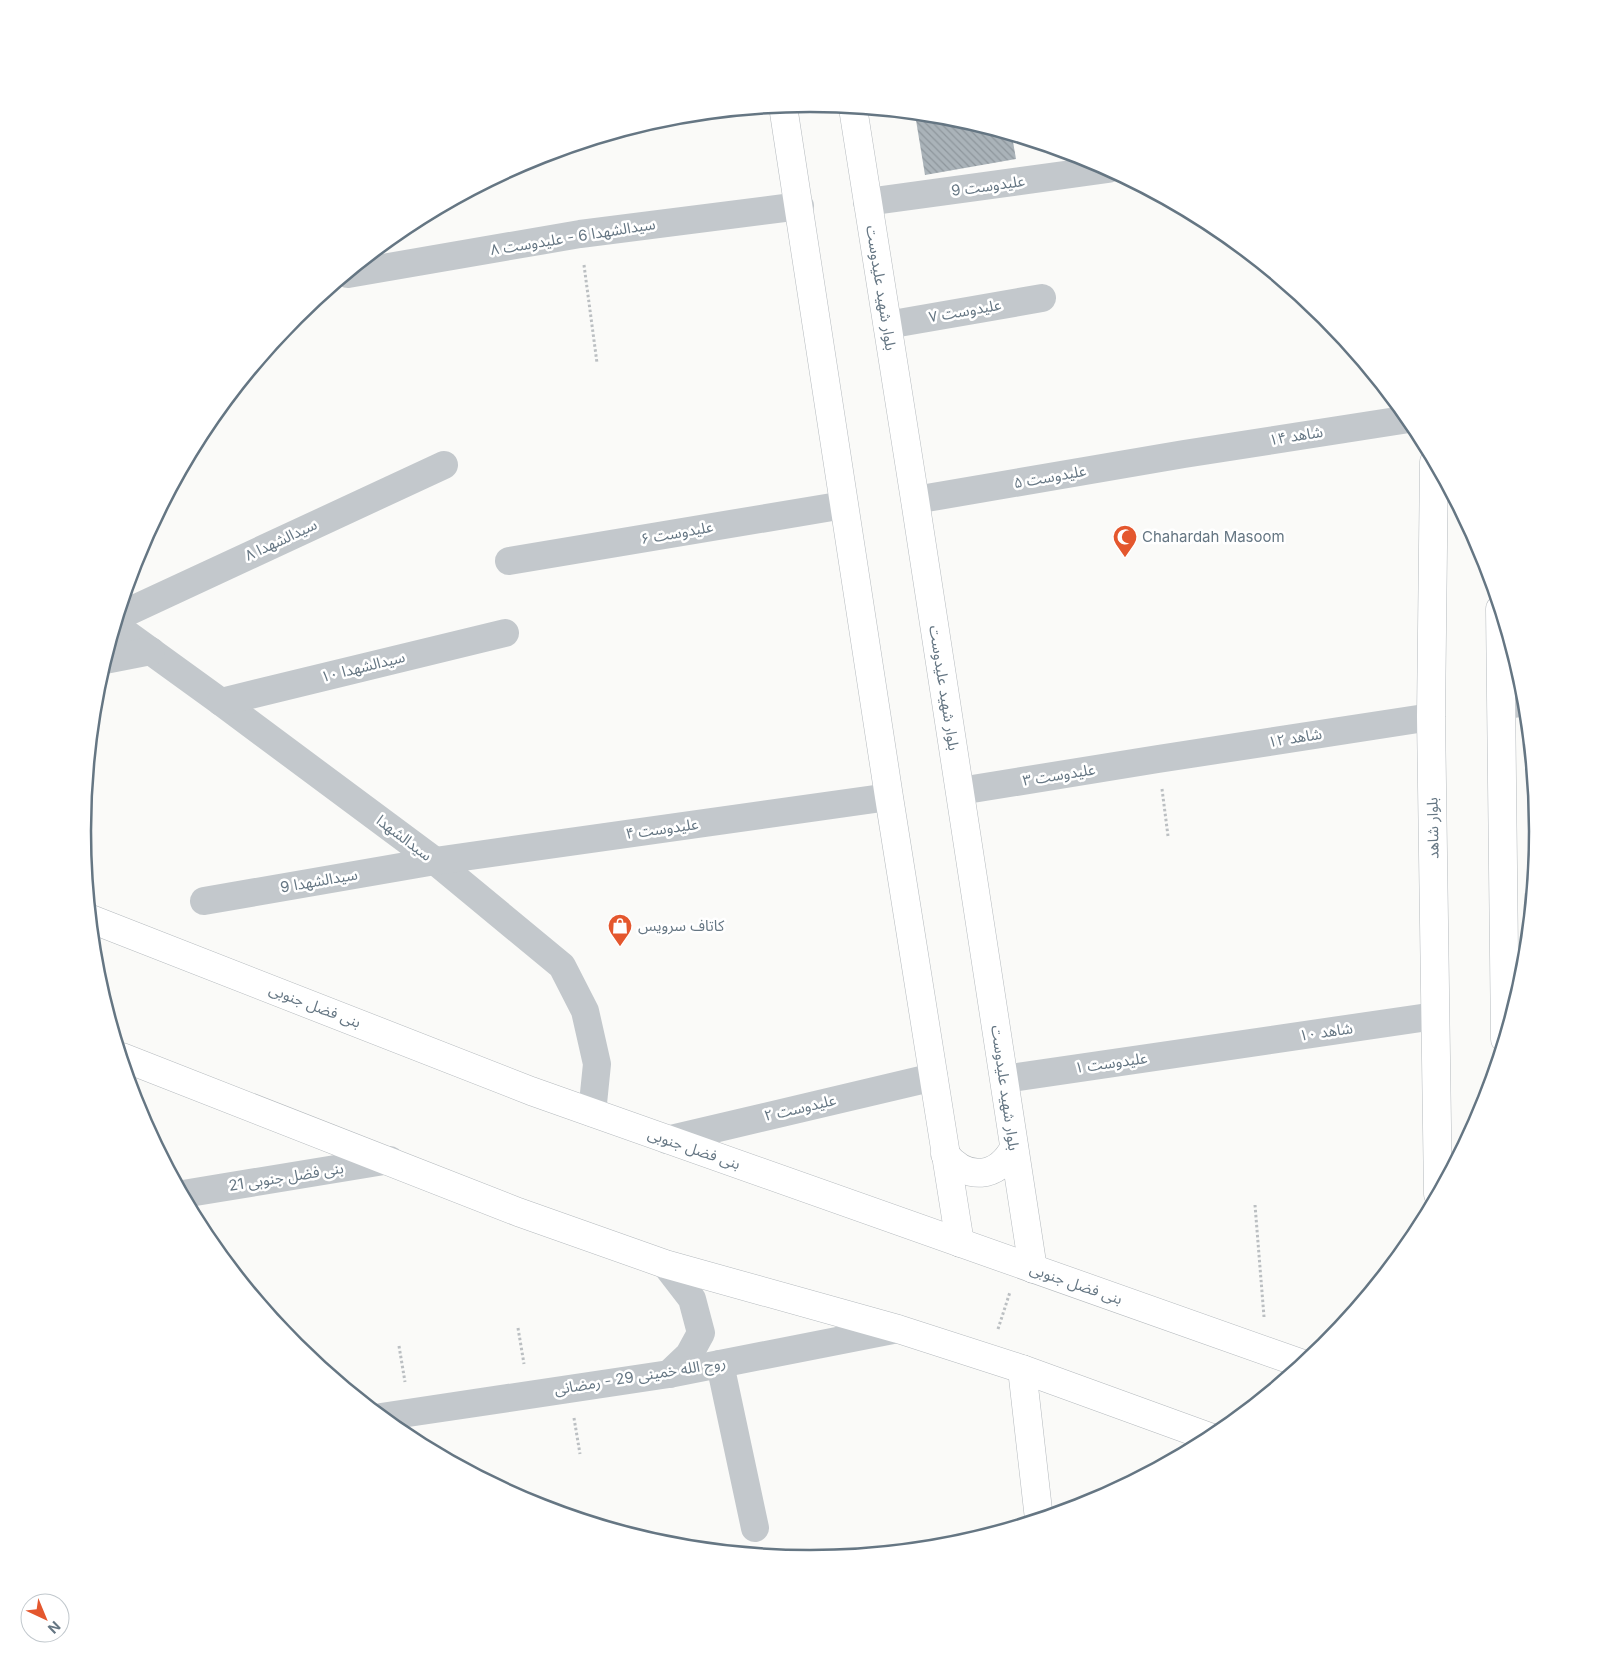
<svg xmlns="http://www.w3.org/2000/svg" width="1621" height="1663" viewBox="0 0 1621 1663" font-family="Inter,'Noto Sans Arabic',sans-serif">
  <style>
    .building { fill: url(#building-back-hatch) }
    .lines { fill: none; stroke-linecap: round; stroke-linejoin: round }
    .major-casing { stroke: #b5babe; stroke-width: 29 }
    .path { stroke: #bbbfc2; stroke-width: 3; stroke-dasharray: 2.5 2.5; stroke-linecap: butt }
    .minor { stroke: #c3c8cc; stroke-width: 28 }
    .major { stroke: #fff; stroke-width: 28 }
    .labels { text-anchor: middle; stroke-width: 5; stroke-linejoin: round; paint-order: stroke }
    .street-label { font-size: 15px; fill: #657683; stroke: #fff }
    .poi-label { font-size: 15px; fill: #657683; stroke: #fff; text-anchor: start }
    .rim { fill: none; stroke: #657683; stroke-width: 2.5 }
  </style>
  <defs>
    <pattern id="building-back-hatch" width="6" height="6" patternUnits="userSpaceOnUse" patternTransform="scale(1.25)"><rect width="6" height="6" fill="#aab3b9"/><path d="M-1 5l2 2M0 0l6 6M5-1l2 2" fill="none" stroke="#8e969c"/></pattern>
  </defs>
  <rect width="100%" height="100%" fill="#fafaf8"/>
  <path class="building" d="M915 114 953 118 1012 136 1016 159 925 175Z"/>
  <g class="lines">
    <defs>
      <g id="major">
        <path d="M783 106 889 797 960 1243"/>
        <path d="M853 108 915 500 1033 1269"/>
        <path d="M1434 462 1431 717 1438 1194"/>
        <path d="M1500 609 1505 1039"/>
        <path d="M91 919 531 1091 1303 1364"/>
        <path d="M122 1057 518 1212 665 1264 898 1329 1022 1369 1212 1438"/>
        <path d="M945 1154C967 1181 997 1179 1014 1148"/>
        <path d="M1022 1369 1039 1519"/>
      </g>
    </defs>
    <use href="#major" class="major-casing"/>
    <g class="path">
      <path d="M584 265 597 363"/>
      <path d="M1162 789 1168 836"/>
      <path d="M1255 1205 1264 1317"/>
      <path d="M518 1328 524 1364"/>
      <path d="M998 1329 1010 1292"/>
      <path d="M399 1346 405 1382"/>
      <path d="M574 1418 580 1454"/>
    </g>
    <g class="minor">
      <path d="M867 202 1108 169"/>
      <path d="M348 274 580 234 800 206"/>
      <path d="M887 325 1042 298"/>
      <path d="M915 500 1184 454 1409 419"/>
      <path d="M509 561 844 505"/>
      <path d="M119 616 444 465"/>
      <path d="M116 626 221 702 435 861 562 966 585 1011 597 1064 592 1113"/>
      <path d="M105 660 151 651"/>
      <path d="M221 702 505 633"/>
      <path d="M1501 706 1526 702"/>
      <path d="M960 791 1158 759 1431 717"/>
      <path d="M204 901 435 861 889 797"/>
      <path d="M1004 1079 1435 1016"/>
      <path d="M667 1140 934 1077"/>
      <path d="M183 1194 390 1160"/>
      <path d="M665 1264 692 1299 701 1333 689 1355 669 1374"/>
      <path d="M720 1364 755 1528"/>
      <path d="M381 1417 669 1374 898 1329"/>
    </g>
    <use href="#major" class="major"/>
  </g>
  <defs>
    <symbol id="mosque-pin" viewBox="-11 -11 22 30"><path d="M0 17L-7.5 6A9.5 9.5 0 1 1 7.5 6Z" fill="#e4572e" stroke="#fff"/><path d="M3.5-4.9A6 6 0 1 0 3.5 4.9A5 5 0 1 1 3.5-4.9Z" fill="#fff"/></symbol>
    <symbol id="shop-pin" viewBox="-11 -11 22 30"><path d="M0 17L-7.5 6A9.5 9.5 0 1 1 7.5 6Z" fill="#e4572e" stroke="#fff"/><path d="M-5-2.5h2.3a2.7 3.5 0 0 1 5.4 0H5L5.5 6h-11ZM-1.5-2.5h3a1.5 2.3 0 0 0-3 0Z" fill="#fff"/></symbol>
  </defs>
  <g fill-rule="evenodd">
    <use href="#mosque-pin" x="1111" y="523" width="28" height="38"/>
    <use href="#shop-pin" x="606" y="912" width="28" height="38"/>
  </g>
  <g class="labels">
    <g class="street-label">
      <text transform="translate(988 186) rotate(-8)" y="5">علیدوست 9</text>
      <text transform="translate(573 237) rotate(-9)" y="5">سیدالشهدا 6 - علیدوست ۸</text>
      <text transform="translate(881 288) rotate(81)" y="5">بلوار شهید علیدوست</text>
      <text transform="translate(965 311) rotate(-10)" y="5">علیدوست ۷</text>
      <text transform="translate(1296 436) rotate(-9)" y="5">شاهد ۱۴</text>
      <text transform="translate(1050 477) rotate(-10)" y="5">علیدوست ۵</text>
      <text transform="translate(677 533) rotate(-10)" y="5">علیدوست ۶</text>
      <text transform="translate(281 540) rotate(-25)" y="5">سیدالشهدا ۸</text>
      <text transform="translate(363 667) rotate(-14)" y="5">سیدالشهدا ۱۰</text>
      <text transform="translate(944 688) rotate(81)" y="5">بلوار شهید علیدوست</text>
      <text transform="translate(1295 738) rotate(-9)" y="5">شاهد ۱۲</text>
      <text transform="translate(1059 775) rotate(-9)" y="5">علیدوست ۳</text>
      <text transform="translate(1433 828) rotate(-91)" y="5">بلوار شاهد</text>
      <text transform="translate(662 829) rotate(-8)" y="5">علیدوست ۴</text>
      <text transform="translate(404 838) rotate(37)" y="5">سیدالشهدا</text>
      <text transform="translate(319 881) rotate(-10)" y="5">سیدالشهدا 9</text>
      <text transform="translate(315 1006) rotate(21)" y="5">بنی فضل جنوبی</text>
      <text transform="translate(1326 1032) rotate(-8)" y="5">شاهد ۱۰</text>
      <text transform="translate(1111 1063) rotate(-8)" y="5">علیدوست ۱</text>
      <text transform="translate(1005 1088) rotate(82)" y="5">بلوار شهید علیدوست</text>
      <text transform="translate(800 1108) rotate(-13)" y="5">علیدوست ۲</text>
      <text transform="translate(694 1149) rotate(19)" y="5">بنی فضل جنوبی</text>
      <text transform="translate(286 1177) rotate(-9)" y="5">بنی فضل جنوبی 21</text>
      <text transform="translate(1076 1284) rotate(19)" y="5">بنی فضل جنوبی</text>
      <text transform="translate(640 1376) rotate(-9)" y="5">روح الله خمینی 29 - رمضانی</text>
    </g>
    <g class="poi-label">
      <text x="1142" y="542">Chahardah Masoom</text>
      <text x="638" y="931">کاتاف سرویس</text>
    </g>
  </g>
  <path d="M0 0H1621V1663H0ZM91 831a719 719 0 1 1 1438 0a719 719 0 1 1-1438 0Z" fill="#fff" fill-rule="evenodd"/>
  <path class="rim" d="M91 831a719 719 0 1 1 1438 0a719 719 0 1 1-1438 0Z"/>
  <g transform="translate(45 1618) rotate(136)"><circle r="24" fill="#ffffff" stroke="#c1c8cd"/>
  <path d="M0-4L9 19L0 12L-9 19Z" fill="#e4572e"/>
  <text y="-8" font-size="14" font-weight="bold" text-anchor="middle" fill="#657683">N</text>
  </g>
</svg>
